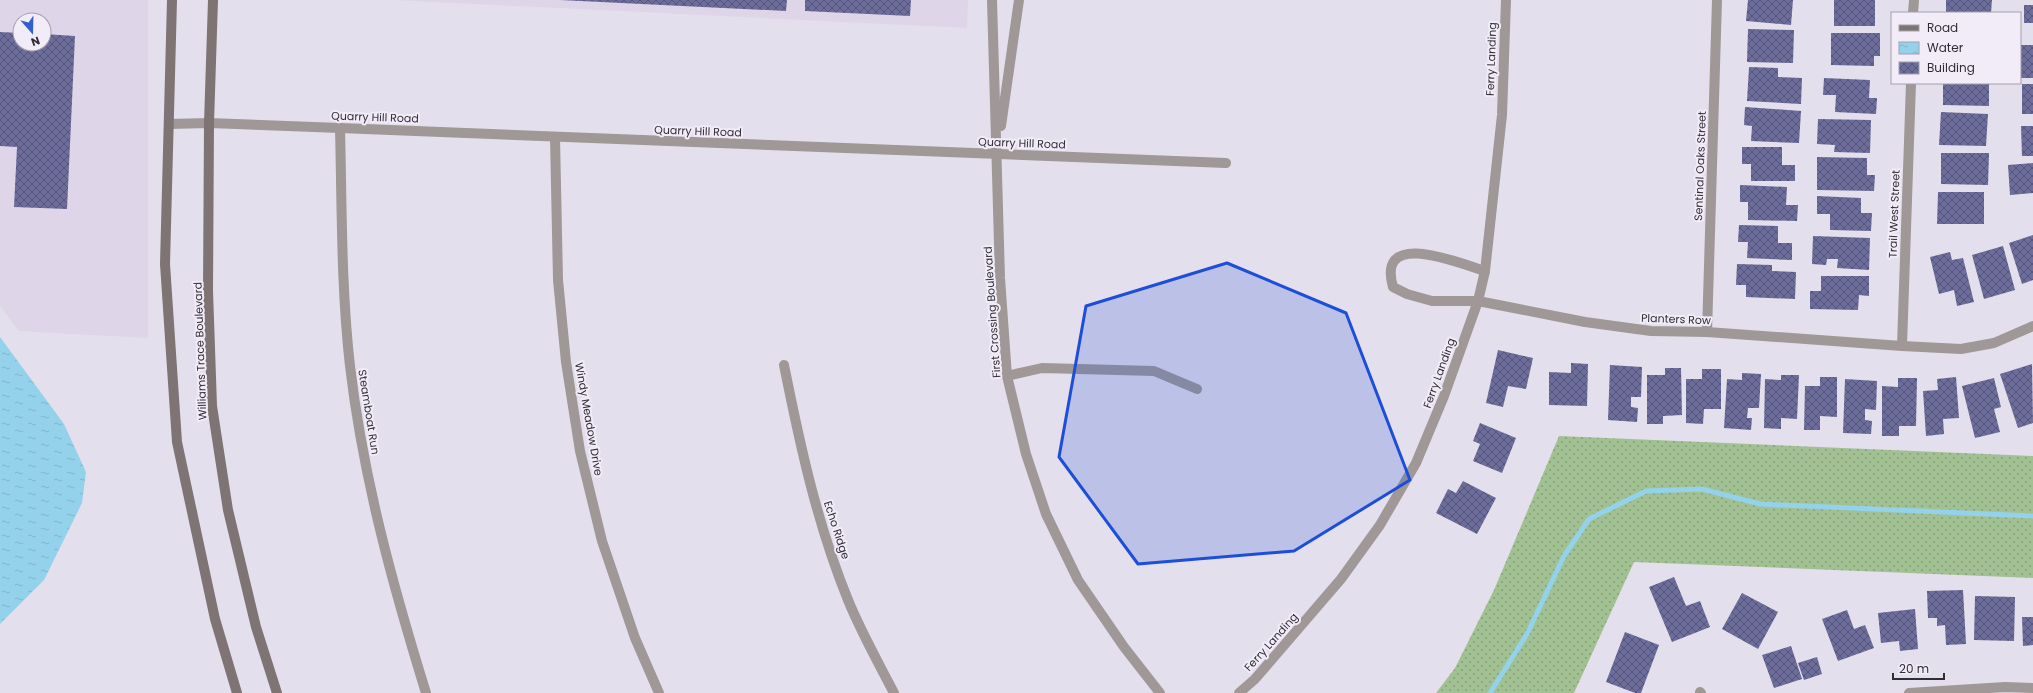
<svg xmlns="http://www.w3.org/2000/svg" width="2033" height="693" viewBox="0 0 2033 693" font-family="Poppins,sans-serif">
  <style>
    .built { fill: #ded5e9; fill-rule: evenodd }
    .grass { fill: url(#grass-dots) }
    .water { fill: url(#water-ripples) }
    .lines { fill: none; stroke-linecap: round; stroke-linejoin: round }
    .stream { stroke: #93d2ea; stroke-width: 5 }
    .building { fill: url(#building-cross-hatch) }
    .minor { stroke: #9f9897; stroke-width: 10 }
    .secondary { stroke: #7e7474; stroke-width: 10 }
    .marked { fill: #1d4ed8; fill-opacity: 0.2; stroke: #1d4ed8; stroke-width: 3; stroke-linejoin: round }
    .labels { text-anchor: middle; stroke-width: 4; stroke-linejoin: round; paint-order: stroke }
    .street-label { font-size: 11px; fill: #302e33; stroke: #f2ecf9 }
  </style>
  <defs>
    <pattern id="grass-dots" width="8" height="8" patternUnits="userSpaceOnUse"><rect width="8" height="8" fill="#a2c193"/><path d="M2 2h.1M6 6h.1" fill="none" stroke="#849d79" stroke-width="1.8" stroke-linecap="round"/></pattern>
    <pattern id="water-ripples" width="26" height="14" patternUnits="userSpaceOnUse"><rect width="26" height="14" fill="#93d2ea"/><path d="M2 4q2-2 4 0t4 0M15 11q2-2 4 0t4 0" fill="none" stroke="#7fb5c9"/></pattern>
    <pattern id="building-cross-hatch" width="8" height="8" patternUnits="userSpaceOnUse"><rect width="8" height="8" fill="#6c6d9b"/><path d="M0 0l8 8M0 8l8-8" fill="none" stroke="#545578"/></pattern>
  </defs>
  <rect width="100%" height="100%" fill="#e4dfec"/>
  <g class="built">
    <path d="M0 0H148V338L19 331 0 306ZM20 20H44V44H20Z"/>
    <path d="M395 0H968L967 28Z"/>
  </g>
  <path class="grass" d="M1559 436 2033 456V578L1634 562 1574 693H1436L1455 668 1494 590Z"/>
  <path class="water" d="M0 337 64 424 86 472 82 503 44 580 0 624Z"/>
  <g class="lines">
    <path class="stream" d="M1490 693 1527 634 1564 556 1589 519 1646 491 1702 489 1760 504 2033 516"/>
  </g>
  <g class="building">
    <path d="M560 0H787L786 11Z"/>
    <path d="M805 0H911L910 16 805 11Z"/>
    <path d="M1748 0H1793L1791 25 1746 21Z"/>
    <rect x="1834" y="0" width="41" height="26"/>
    <path d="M1946 0H1992L1991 13H1946Z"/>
    <rect x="2024" y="5" width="9" height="18"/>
    <path d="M1748 29 1794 30 1793 63 1747 62Z"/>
    <path d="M0 32 20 33V44H44V34L75 36 67 209 14 207 17 147 0 146Z"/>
    <path d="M1831 33H1880V56H1874V66L1831 65Z"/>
    <rect x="2020" y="45" width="13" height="33"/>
    <path d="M1749 67 1778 68V77L1802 78 1801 104 1747 101Z"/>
    <path d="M1824 78 1870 80 1869 98H1877L1876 114 1835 112 1836 95H1823Z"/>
    <path d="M1943 83H1989V106L1943 105Z"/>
    <rect x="2022" y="84" width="11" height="30"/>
    <path d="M1745 107 1801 111 1799 143 1751 141 1752 126 1744 125Z"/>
    <path d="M1941 112 1988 114 1986 146 1939 145Z"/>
    <path d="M1818 119 1871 120 1870 153 1834 152 1835 145 1817 144Z"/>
    <path d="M2021 126H2033V156H2022Z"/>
    <path d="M1742 147H1782V165H1795V181H1751V164H1742Z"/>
    <path d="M1941 153H1989L1988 185 1941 184Z"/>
    <path d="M1817 157 1867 158V175H1875L1874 191 1817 190Z"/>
    <path d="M2033 163V193L2010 195 2008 165Z"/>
    <path d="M1740 185 1787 187 1786 205H1798L1797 221 1748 220V202H1740Z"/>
    <path d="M1938 192H1984V224H1937Z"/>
    <path d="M1817 196 1861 198V213H1872L1871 231 1830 230V214H1817Z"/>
    <path d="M1739 225 1778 226V243H1792V260L1747 258 1748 242H1738Z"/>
    <path d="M2033 235V280L2022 284 2009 243Z"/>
    <path d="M1813 236 1870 238 1869 270 1837 268 1838 259H1827L1826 265 1812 264Z"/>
    <path d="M2003 246 2015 290 1984 299 1972 255Z"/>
    <path d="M1950 252 1952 260 1963 258 1974 302 1957 306 1954 290 1939 294 1930 257Z"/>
    <path d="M1737 264 1772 265V271L1796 272 1795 299 1746 297V285H1736Z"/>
    <path d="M1821 276H1869V296L1859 295 1858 310 1810 309V291H1821Z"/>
    <path d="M1498 350 1533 358 1526 389 1508 386 1503 407 1486 403Z"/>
    <path d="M1571 363 1588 364 1587 406 1549 405V372L1571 373Z"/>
    <path d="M2032 364 2033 423 2018 428 2000 374Z"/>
    <path d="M1610 365 1642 367 1641 397H1631V407L1638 408 1637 422 1608 420Z"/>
    <path d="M1665 368H1681L1682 415 1663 416V424H1647V375H1665Z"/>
    <path d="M1702 369H1721V409H1704L1703 424 1686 423V379H1702Z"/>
    <path d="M1742 373 1761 374 1759 408H1748L1747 418H1752L1751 430 1724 428 1727 379 1742 380Z"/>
    <path d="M1781 375H1799L1797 419 1781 418V429L1764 428 1765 379 1781 380Z"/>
    <path d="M1820 377H1837V417L1820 416V430H1804L1805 386H1820Z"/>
    <path d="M1956 377 1959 418 1943 419 1944 434 1926 436 1923 391 1938 390 1937 379Z"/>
    <path d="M1898 378H1917L1916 426H1899V436H1882V386L1898 387Z"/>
    <path d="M1994 378 2001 407 1994 409 2000 432 1975 438 1962 386Z"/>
    <path d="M1845 379 1877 381 1876 410 1865 409V420L1872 421 1871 434 1843 433Z"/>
    <path d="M1480 423 1516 438 1502 473 1473 461 1480 444 1473 441Z"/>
    <path d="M1463 481 1496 498 1477 534 1436 513 1448 489 1456 493Z"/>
    <path d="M1674 577 1686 606 1700 601 1710 627 1672 642 1649 587Z"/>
    <path d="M1963 590 1966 644 1946 645 1945 625 1937 626V618H1928L1927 591Z"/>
    <path d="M1742 593 1778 612 1758 649 1722 629Z"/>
    <path d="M1975 596 2015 597 2014 641 1974 640Z"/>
    <path d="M1915 609 1918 649 1900 651 1899 641 1881 643 1878 613Z"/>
    <path d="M1847 610 1854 629 1865 625 1874 648 1838 661 1822 619Z"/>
    <path d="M2022 617H2033V645L2023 646Z"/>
    <path d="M1625 632 1659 645 1641 693H1635L1606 682Z"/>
    <path d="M1791 646 1802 679 1774 688 1762 655Z"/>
    <path d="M1817 657 1822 674 1804 680 1798 663Z"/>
  </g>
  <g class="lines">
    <g class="minor">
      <path d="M992 0 1000 278 1007 376 1026 454 1046 514 1078 580 1124 647 1160 693"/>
      <path d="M1913 13 1914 0"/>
      <path d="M169 124 209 123 340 128 1226 163"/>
      <path d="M1001 126 1019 0"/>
      <path d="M340 128C342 207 341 287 350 366 363 478 393 586 426 693"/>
      <path d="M555 137 558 280 566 362 580 451 602 541 635 638 659 693"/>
      <path d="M1485 271C1459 263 1376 228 1393 287L1407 294 1432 301H1478L1585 322 1651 331 1707 332 1902 346 1961 349 1994 343 2033 326"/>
      <path d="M1707 332 1717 0"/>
      <path d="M1902 346 1911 83"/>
      <path d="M784 365C800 445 817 524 848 600 861 632 878 662 894 693"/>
      <path d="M1007 376 1042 368 1154 371 1197 389"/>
      <path d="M1700 692 1701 693"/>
      <path d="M1239 693 1255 679 1341 579 1380 525 1416 463 1444 396 1478 301 1485 271 1502 115 1506 0"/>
      <path d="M1909 693 2005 687 2033 688"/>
    </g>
    <g class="secondary">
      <path d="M172 0 165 264 177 442 215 619 237 693"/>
      <path d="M213 0 209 123 208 291 212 406 228 510 256 627 277 693"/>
    </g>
  </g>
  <path class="marked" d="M1227 263 1346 313 1410 480 1294 551 1138 564 1059 457 1086 306Z"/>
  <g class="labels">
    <g class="street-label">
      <text transform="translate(1491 59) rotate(-88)" y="4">Ferry Landing</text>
      <text transform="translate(375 117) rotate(2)" y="4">Quarry Hill Road</text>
      <text transform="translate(698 131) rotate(2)" y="4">Quarry Hill Road</text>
      <text transform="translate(1022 143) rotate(2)" y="4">Quarry Hill Road</text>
      <text transform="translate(1700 166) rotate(-88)" y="4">Sentinal Oaks Street</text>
      <text transform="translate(1894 214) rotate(-88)" y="4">Trail West Street</text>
      <text transform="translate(992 312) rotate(-94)" y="4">First Crossing Boulevard</text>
      <text transform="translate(1676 319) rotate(2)" y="4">Planters Row</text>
      <text transform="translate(200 351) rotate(-92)" y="4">Williams Trace Boulevard</text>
      <text transform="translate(1439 373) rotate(-70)" y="4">Ferry Landing</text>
      <text transform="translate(369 412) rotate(81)" y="4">Steamboat Run</text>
      <text transform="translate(589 419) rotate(80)" y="4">Windy Meadow Drive</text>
      <text transform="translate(837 530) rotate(72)" y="4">Echo Ridge</text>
      <text transform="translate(1271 642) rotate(-48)" y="4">Ferry Landing</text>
    </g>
  </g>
  <rect x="1891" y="12" width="130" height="72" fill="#f2ecf9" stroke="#a4a0aa"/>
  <rect x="1899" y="25" width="20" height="6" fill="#7e7474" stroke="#a4a0aa"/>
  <text x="1927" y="32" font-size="12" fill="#302e33">Road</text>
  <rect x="1899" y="42" width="20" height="12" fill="url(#water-ripples)" stroke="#a4a0aa"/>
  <text x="1927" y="52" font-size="12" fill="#302e33">Water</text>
  <rect x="1899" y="62" width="20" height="12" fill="url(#building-cross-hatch)" stroke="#a4a0aa"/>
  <text x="1927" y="72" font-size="12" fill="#302e33">Building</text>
  <g transform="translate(32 32) rotate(160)"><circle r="19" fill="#f2ecf9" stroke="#a4a0aa"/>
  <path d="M0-3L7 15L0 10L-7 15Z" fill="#345dcd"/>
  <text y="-6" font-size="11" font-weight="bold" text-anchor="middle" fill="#302e33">N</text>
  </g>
  <path d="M1893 673v6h51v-6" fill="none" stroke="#302e33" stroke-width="2"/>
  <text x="1899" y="673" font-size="12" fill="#302e33" stroke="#f2ecf9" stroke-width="3" paint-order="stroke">20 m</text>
</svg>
